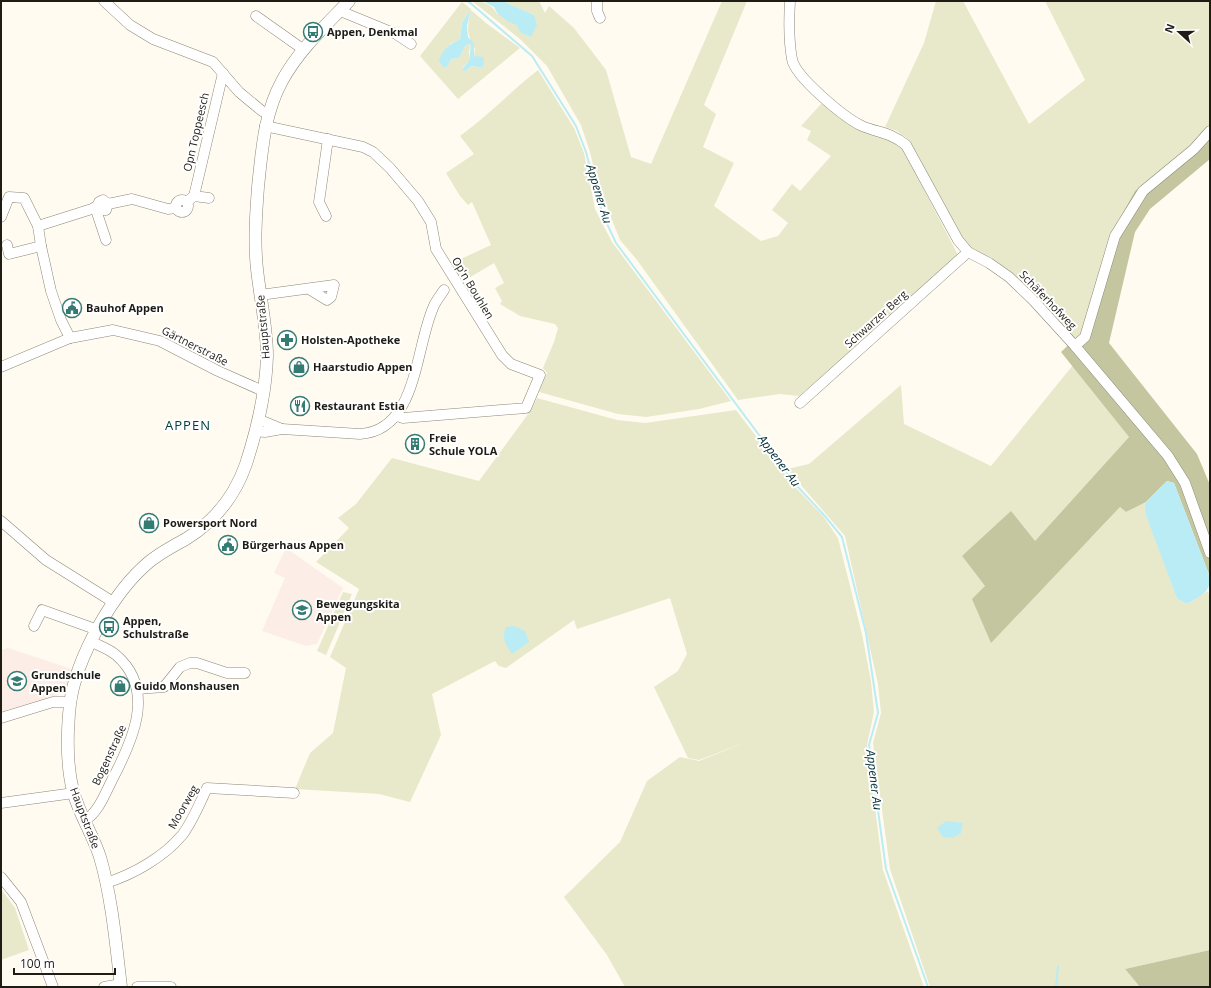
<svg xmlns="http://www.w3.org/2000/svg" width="1211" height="988" viewBox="0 0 1211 988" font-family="'Open Sans',sans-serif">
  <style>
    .education { fill: #fceee7 }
    .green { fill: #e7e9ca }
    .forest { fill: #c4c69f }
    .water { fill: #baecf6 }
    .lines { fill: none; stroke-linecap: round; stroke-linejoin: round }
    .stream { stroke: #baecf6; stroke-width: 2 }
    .minor-casing { stroke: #8c8776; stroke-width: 11 }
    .major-casing { stroke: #8c8776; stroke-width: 13 }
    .minor { stroke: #fff; stroke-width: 10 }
    .major { stroke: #fff; stroke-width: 12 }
    .labels { text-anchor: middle; stroke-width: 4; stroke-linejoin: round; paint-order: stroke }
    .poi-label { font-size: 11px; font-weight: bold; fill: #1e1c15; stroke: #fff; text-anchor: start }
    .street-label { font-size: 11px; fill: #1e1c15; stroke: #fff }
    .water-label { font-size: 12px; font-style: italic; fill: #003038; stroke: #fff }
    .quarter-label { font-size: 13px; letter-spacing: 1px; fill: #00413b; stroke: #fff }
  </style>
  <rect width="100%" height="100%" fill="#fffbf0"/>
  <g class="education">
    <path d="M286 548 343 588 317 644 306 646 262 631 285 578 274 573Z"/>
    <path d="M8 648 75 670 64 692 47 699 1 712V650Z"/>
  </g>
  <g class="green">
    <path d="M472 1C483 1 492 4 497 14L534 15 503 1H539L545 13 549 6 574 28 606 70 631 157 651 164 722 1H747L704 105 716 114 703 147 734 163 714 206 761 241 778 236 788 223 772 210 792 184 800 191 831 156 807 140 811 131 801 126 822 103 839 118 855 128 887 137 903 149 959 257 799 396 780 394 738 400 637 260 620 240 597 182 590 152 581 125 547 66 520 39Z"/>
    <path d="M936 1H963L1029 124 1085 80 1045 1H1210V126L1190 147 1135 192 1110 236 1080 334 1075 339 1034 294 1012 273 991 258 973 250 960 237 909 140 897 131 885 127 924 43Z"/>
    <path d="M462 2 471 9 462 23 460 39 450 44 447 67 451 59 459 58 466 45 471 44 469 52V61L462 68 465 71 472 66 483 68 474 56 475 49C466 33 467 27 471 10L486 23 520 48 458 99 420 56Z"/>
    <path d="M538 70 574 128 584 153 595 209 612 242 731 401 699 409 646 417 618 414 539 392 547 373 543 368 554 342 558 328 555 324 520 316 500 304 502 301 495 288 504 283 494 263 462 282 450 264 491 245 472 202 468 205 460 196 446 173 474 154 460 136C488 116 511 91 538 70Z"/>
    <path d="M1073 365 1129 437 1035 541 962 556 985 586 1091 538 1120 507 1126 512 1146 502V512L1177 599 1187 604 1208 591 1210 598V950L1125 969 1140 987H930L890 869 873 743 881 713 878 684 845 536 787 469 809 464 901 385 904 424 991 466Z"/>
    <path d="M537 398 617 420 645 423 736 410 795 487 823 516 838 538 862 634 871 681 874 712 867 745 883 870 924 987H625L607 955 564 897 620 842 647 781 680 757 699 761 749 741 699 760 688 758 654 687 678 671 687 654 670 598 577 629 574 620 506 668 499 666 495 661 432 694 441 735 410 802 379 794 295 789 310 753 333 733 346 668 330 657 359 589 316 562 349 528 338 518 356 504 392 458 479 481 531 410Z"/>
    <path d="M343 592 352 594 326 655 317 651Z"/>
    <path d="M1 889 15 908 29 950 1 960Z"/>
  </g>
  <g class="forest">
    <path d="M1210 126V159L1150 209 1135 232 1109 343 1197 454 1210 485V577L1174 483 1167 481 1146 502 1126 512 1120 507 991 643 972 599 985 586 962 556 1011 511 1035 541 1129 437 1061 352 1080 334 1110 236 1135 191 1190 147Z"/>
    <path d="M1210 950V987H1140L1125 969Z"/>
  </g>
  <g class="water">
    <path d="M483 1H503L534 15 537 25 531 37 520 32 517 25 509 22 497 13 494 7Z"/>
    <path d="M471 9 467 26 468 37 474 43V56L484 57 483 68 472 66 465 71 462 69 469 61 471 44 466 45 459 58 451 59 447 67H443L439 60C443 49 450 44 460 39L462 23Z"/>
    <path d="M1167 481 1174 483 1210 577C1210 594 1201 595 1187 604L1177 599 1145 512 1146 502Z"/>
    <path d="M514 626 525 631 529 642 512 654C506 645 501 638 506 627Z"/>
    <path d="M946 821 963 823 961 833 953 838 943 837 937 828Z"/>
  </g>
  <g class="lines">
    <g class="stream">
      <path d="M468 1 532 56 576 126 586 152 602 213 616 243 797 486 824 515 842 537 866 633 878 713 869 745 886 869 928 987"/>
      <path d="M1056 987 1058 966"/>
    </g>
    <defs>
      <g id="minor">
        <path d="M104 1 130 25 153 39 213 62 239 92 262 111 268 114"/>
        <path d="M597 1V11L600 18"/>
        <path d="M790 1C789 18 789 43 792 59 795 77 845 118 862 126 879 133 890 132 906 145L958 240 968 252 989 263 1009 277 1033 300 1075 346 1168 456 1185 483 1210 553"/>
        <path d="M341 9 345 13 396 34 411 44"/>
        <path d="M256 16 304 50"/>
        <path d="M265 126 363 147 373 152 390 168 418 201 431 222 436 249 502 355 511 364 540 375 526 408 403 418 397 416"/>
        <path d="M194 196 223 73"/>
        <circle cx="182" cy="206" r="6"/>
        <path d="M189 200 194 196 209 198"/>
        <path d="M108 204 106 210H101L98 207 99 202 103 200 108 204 132 199 168 209 176 208"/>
        <path d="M95 207 106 240"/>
        <path d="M326 216 319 202 328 139"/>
        <path d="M1 217 9 197 24 198 38 226 41 246 51 291 61 320 70 338"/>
        <path d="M38 226 98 207"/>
        <path d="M7 245 9 254 41 246"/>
        <path d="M260 295 334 285 331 297 327 300 309 289"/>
        <path d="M1075 346 1085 337 1115 236 1143 191 1194 149 1210 131"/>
        <path d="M1 367 70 338 113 330 160 341 218 371 263 391"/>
        <path d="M800 403 968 252"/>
        <path d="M258 419 282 429"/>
        <path d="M255 431 265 432 282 429 360 434C417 431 415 349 433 308 435 302 440 296 444 290"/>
        <path d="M1 521 46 560 113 602"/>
        <path d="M34 626 42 610 98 630"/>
        <path d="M137 689 164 687 180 667 190 663H197L227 673H245"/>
        <path d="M1 718 53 702H70"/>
        <path d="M1 803 74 793"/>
        <path d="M85 820C98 813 105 794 112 780 132 742 157 690 116 655 109 649 100 646 92 642"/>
        <path d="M1 877 21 902 53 987"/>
        <path d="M106 883C134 874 164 857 183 834 193 820 200 803 207 788L294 793"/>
        <path d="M104 987 121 984"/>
        <path d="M137 987H171"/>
      </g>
      <path id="major" d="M121 987C116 945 112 898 100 857 93 835 79 814 73 791 66 763 67 732 70 704 76 658 113 592 149 562 160 553 173 546 186 539 215 521 235 496 246 464 257 430 266 391 267 356 267 327 260 298 257 269 254 242 256 214 258 187 262 150 264 114 282 81 298 51 326 25 349 1"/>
    </defs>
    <use href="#minor" class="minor-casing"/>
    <use href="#major" class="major-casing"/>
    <use href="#minor" class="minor"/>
    <use href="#major" class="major"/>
  </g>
  <defs>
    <symbol id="bus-ring" viewBox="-11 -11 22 22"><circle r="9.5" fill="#fff" stroke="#347b72" stroke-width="1.5"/><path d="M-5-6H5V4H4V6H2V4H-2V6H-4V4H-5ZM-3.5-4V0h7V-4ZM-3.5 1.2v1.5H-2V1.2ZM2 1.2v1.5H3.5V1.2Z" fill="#347b72"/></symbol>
    <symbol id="civic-ring" viewBox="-11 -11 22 22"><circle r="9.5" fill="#fff" stroke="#347b72" stroke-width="1.5"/><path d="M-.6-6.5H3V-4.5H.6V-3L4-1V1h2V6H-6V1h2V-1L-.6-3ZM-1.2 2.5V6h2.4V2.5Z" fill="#347b72"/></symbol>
    <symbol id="pharmacy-ring" viewBox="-11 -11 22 22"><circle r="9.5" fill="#fff" stroke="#347b72" stroke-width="1.5"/><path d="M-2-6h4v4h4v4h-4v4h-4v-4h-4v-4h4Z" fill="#347b72"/></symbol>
    <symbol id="shop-ring" viewBox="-11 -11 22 22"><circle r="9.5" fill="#fff" stroke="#347b72" stroke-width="1.5"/><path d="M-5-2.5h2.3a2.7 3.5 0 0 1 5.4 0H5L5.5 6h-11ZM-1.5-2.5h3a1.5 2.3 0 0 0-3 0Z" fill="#347b72"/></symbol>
    <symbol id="restaurant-ring" viewBox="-11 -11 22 22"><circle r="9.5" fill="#fff" stroke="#347b72" stroke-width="1.5"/><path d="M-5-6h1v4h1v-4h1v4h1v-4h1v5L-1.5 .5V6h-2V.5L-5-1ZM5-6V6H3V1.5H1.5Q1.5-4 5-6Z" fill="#347b72"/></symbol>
    <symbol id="building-ring" viewBox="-11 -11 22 22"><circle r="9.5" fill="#fff" stroke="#347b72" stroke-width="1.5"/><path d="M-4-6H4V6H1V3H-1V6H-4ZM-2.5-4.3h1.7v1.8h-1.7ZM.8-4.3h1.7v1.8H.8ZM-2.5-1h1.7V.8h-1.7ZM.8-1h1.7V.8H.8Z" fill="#347b72"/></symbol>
    <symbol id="school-ring" viewBox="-11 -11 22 22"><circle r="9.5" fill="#fff" stroke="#347b72" stroke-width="1.5"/><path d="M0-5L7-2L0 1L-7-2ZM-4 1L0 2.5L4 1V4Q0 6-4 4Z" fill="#347b72"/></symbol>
  </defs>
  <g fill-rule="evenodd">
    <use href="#bus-ring" x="302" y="21" width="22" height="22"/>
    <use href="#civic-ring" x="61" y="297" width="22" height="22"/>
    <use href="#pharmacy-ring" x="276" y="329" width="22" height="22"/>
    <use href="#shop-ring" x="288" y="356" width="22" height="22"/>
    <use href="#restaurant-ring" x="289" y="395" width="22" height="22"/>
    <use href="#building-ring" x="404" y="433" width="22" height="22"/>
    <use href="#shop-ring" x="138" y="512" width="22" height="22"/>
    <use href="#civic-ring" x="217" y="534" width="22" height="22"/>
    <use href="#school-ring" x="291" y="599" width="22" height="22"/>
    <use href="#bus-ring" x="98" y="616" width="22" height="22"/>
    <use href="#school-ring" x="6" y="670" width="22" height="22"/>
    <use href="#shop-ring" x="109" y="675" width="22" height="22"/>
  </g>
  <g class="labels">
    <g class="poi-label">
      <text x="327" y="36">Appen, Denkmal</text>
      <text x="86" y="312">Bauhof Appen</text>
      <text x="301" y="344">Holsten-Apotheke</text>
      <text x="313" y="371">Haarstudio Appen</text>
      <text x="314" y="410">Restaurant Estia</text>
      <text x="429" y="442">Freie<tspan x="429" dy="13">Schule YOLA</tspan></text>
      <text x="163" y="527">Powersport Nord</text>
      <text x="242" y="549">Bürgerhaus Appen</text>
      <text x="316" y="608">Bewegungskita<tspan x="316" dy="13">Appen</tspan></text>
      <text x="123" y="625">Appen,<tspan x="123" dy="13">Schulstraße</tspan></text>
      <text x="31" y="679">Grundschule<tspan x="31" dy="13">Appen</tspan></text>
      <text x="134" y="690">Guido Monshausen</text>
    </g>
    <g class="street-label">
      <text transform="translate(196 132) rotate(-77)" y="4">Opn Toppeesch</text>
      <text transform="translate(473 288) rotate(59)" y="4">Op'n Bouhlen</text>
      <text transform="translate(1048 300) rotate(46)" y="4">Schäferhofweg</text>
      <text transform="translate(876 319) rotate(-42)" y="4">Schwarzer Berg</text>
      <text transform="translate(263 327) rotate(-95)" y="4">Hauptstraße</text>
      <text transform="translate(195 346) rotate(27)" y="4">Gärtnerstraße</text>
      <text transform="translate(109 755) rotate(-65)" y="4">Bogenstraße</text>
      <text transform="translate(183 807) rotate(-60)" y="4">Moorweg</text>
      <text transform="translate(85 818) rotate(69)" y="4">Hauptstraße</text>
    </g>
    <g class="water-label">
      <text transform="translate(599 194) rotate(73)" y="4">Appener Au</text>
      <text transform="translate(779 461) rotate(53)" y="4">Appener Au</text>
      <text transform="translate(874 780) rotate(83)" y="4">Appener Au</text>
    </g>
    <g class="quarter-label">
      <text x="188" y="430">APPEN</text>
    </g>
  </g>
  <rect width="1211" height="988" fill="none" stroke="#1e1c15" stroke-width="4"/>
  <g transform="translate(1179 32) rotate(291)" stroke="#ffffff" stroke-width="3" paint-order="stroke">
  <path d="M0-3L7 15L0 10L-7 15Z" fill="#1e1c15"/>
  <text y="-6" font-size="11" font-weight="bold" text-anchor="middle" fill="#1e1c15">N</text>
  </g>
  <path d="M14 968v6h101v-6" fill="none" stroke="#1e1c15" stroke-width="2"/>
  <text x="20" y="968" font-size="12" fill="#1e1c15" stroke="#ffffff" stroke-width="3" paint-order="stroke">100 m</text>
</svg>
